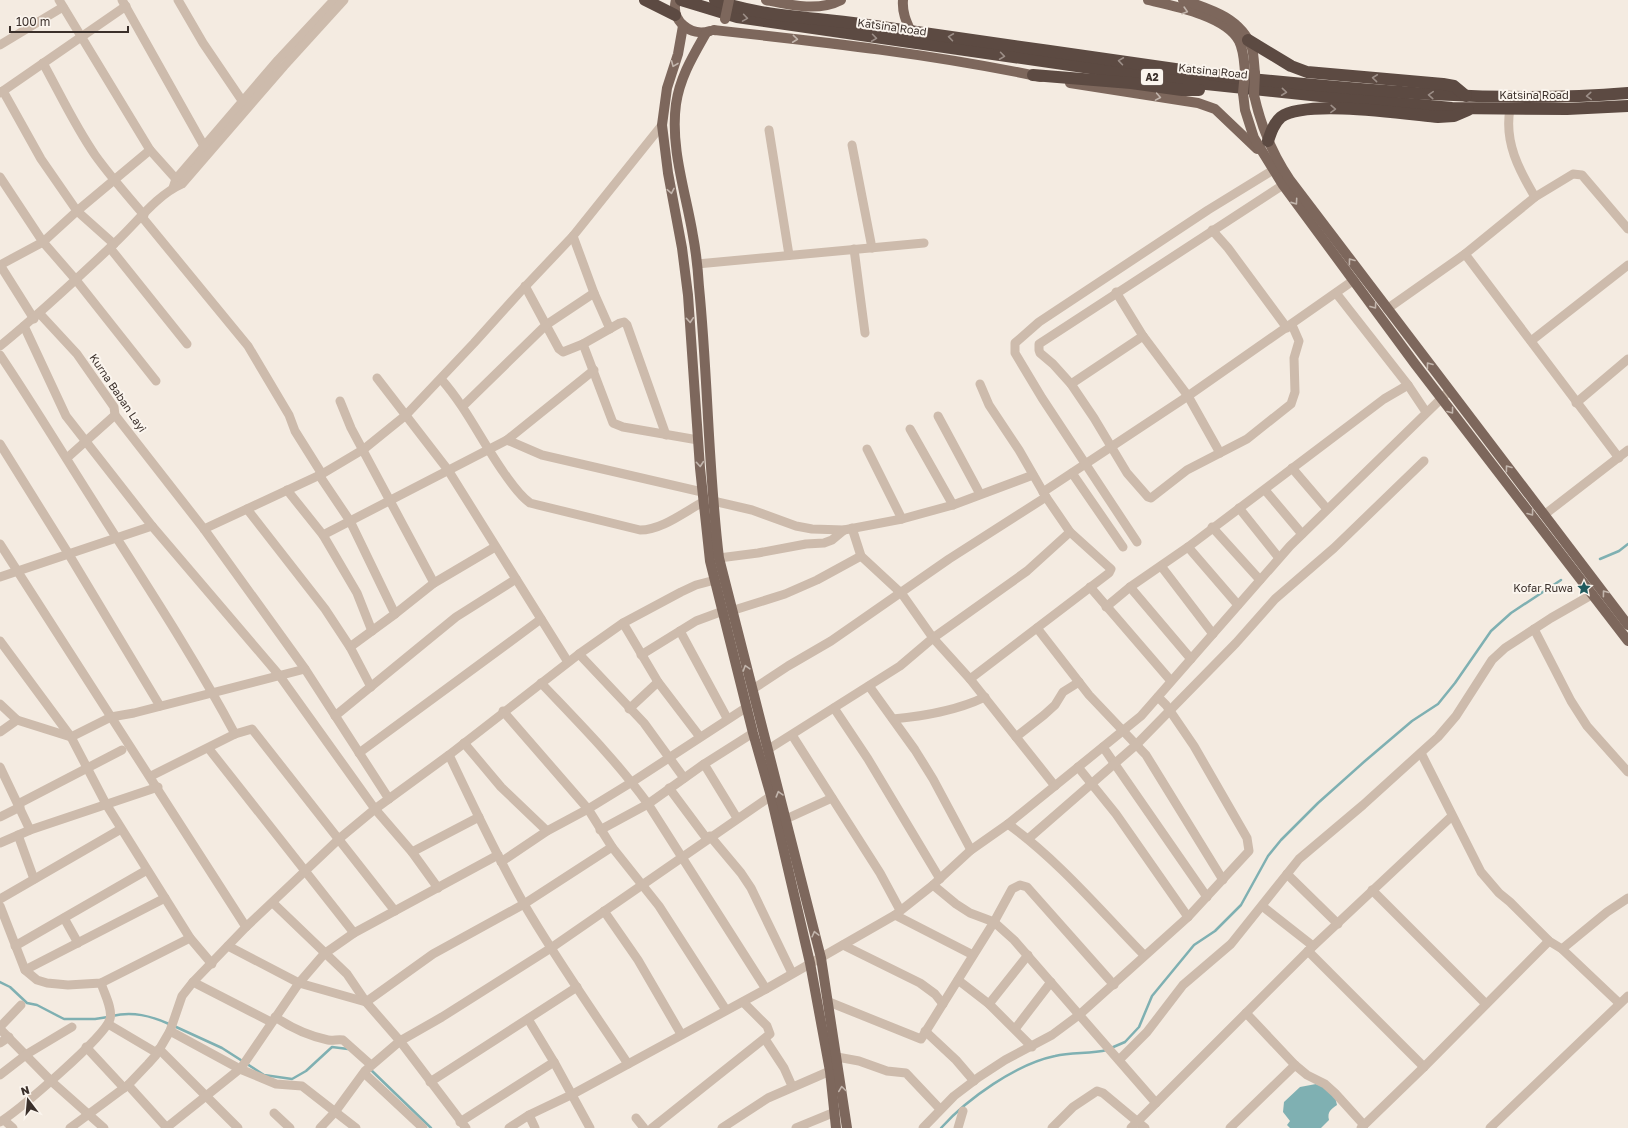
<svg xmlns="http://www.w3.org/2000/svg" width="1628" height="1128" viewBox="0 0 1628 1128" font-family="'Golos Text',sans-serif">
  <style>
    .water { fill: #7fb0b2 }
    .lines { fill: none; stroke-linecap: round; stroke-linejoin: round }
    .stream { stroke: #7fb0b2; stroke-width: 2.5 }
    .minor { stroke: #cdbbac; stroke-width: 9 }
    .major { stroke: #7d675c; stroke-width: 10 }
    .highway { stroke: #5c4a42; stroke-width: 12 }
    .major-bridge { stroke: #7d675c; stroke-width: 10 }
    .oneway { stroke: #c2b5ac }
    .oneway2 { stroke: #9c8e87 }
    .labels { text-anchor: middle; stroke-width: 4; stroke-linejoin: round; paint-order: stroke }
    .shield { fill: #fbf5ee; stroke: #756b66; stroke-width: 1 }
    .shield-label { font-size: 10px; font-weight: bold; fill: #3b302b }
    .street-label { font-size: 11px; fill: #3b302b; stroke: #fbf5ee }
    .poi-label { font-size: 11px; fill: #3b302b; stroke: #fbf5ee; text-anchor: end }
  </style>
  <rect width="100%" height="100%" fill="#f4ebe1"/>
  <path class="water" d="M1316 1084 1324 1087 1335 1097 1337 1105C1331 1109 1327 1112 1329 1120L1321 1128H1290L1287 1125 1290 1121 1283 1112 1284 1102 1300 1087Z"/>
  <g class="lines">
    <g class="stream">
      <path d="M1600 559 1619 551 1628 544"/>
      <path d="M0 982 10 987 27 1003 37 1005 64 1019H95L108 1017"/>
      <path d="M112 1016C133 1011 151 1016 169 1024"/>
      <path d="M174 1026 222 1048 264 1075 292 1079 306 1071 332 1047 348 1049"/>
      <path d="M1111 1048 1125 1042 1139 1027 1152 996 1194 945 1215 931 1241 905 1268 856 1281 840 1318 803 1365 761 1412 721 1438 704 1455 683 1491 631 1511 613 1561 580"/>
      <path d="M370 1069 431 1128"/>
      <path d="M941 1128C967 1099 1016 1064 1055 1056 1072 1052 1090 1054 1107 1050"/>
    </g>
    <g class="minor">
      <path d="M59 0 150 150 176 179"/>
      <path d="M122 0 204 146"/>
      <path d="M178 0 203 43 243 102"/>
      <path d="M0 45 63 7"/>
      <path d="M43 63C60 94 75 126 95 155 110 176 127 195 144 215"/>
      <path d="M3 91 41 159 77 211 114 244"/>
      <path d="M0 93 126 6"/>
      <path d="M1510 109C1504 142 1519 170 1535 197"/>
      <path d="M769 130 789 255"/>
      <path d="M852 145 872 248"/>
      <path d="M0 177 43 242 76 280 156 381"/>
      <path d="M1283 185 1039 344V350L1040 353 1053 364 1071 384 1094 418 1127 473 1148 497 1151 498 1187 470 1247 439 1291 404 1295 392 1294 358 1299 341 1292 325"/>
      <path d="M173 188 176 179 278 60 334 0"/>
      <path d="M142 217 248 346 289 415 295 431 322 474"/>
      <path d="M1212 230 1228 248 1287 328"/>
      <path d="M573 236 594 293 610 329"/>
      <path d="M110 248 187 344"/>
      <path d="M854 249 865 333"/>
      <path d="M1465 254 1619 458"/>
      <path d="M697 264 924 243"/>
      <path d="M0 265 43 242 77 211 150 150"/>
      <path d="M0 265 34 319"/>
      <path d="M1116 292 1143 336 1188 396 1220 453"/>
      <path d="M594 293 546 325 559 349 563 352 583 344 620 323 624 322 627 325 666 435"/>
      <path d="M1336 293 1408 385 1426 412"/>
      <path d="M1387 309 1465 254 1535 197 1573 174 1582 175 1628 229"/>
      <path d="M40 314 77 354 114 407 115 415 204 529 305 669 389 799"/>
      <path d="M24 326 66 416 152 526 279 675 375 809 412 852 438 888"/>
      <path d="M1531 341 1628 265"/>
      <path d="M583 344 613 423 623 427 698 440"/>
      <path d="M0 346C42 312 79 277 118 240 138 221 157 195 182 184L284 66 344 0"/>
      <path d="M0 355C33 404 63 454 95 504 143 580 193 655 235 734"/>
      <path d="M377 378 448 470 568 662"/>
      <path d="M441 379C466 407 482 442 504 473 512 484 519 495 530 503L640 530C662 530 684 512 703 502"/>
      <path d="M1071 384 1143 336"/>
      <path d="M340 401 351 428 434 583"/>
      <path d="M1576 403 1628 359"/>
      <path d="M463 406 546 325 525 286"/>
      <path d="M938 416 980 494"/>
      <path d="M910 429 953 505"/>
      <path d="M507 440 542 455 702 492"/>
      <path d="M0 444 68 553 160 706"/>
      <path d="M867 449 902 519"/>
      <path d="M67 458 115 415"/>
      <path d="M1292 468 1327 509"/>
      <path d="M1072 473 1123 547"/>
      <path d="M319 475 350 521 395 614 350 647"/>
      <path d="M287 490 323 535 357 593 372 631"/>
      <path d="M1265 490 1302 534"/>
      <path d="M1043 492 1188 396 1354 280"/>
      <path d="M713 501 752 510 796 526 812 529 844 530 902 519 953 505 1033 475"/>
      <path d="M1239 508 1279 558"/>
      <path d="M247 509 325 609 350 647 371 687"/>
      <path d="M1544 515 1628 450"/>
      <path d="M1212 527 1260 580"/>
      <path d="M852 528 861 556 902 594 933 638 970 679 1055 786"/>
      <path d="M204 529 322 474 364 449 406 415 474 343 520 292 573 236 662 125"/>
      <path d="M323 535 507 440 594 370"/>
      <path d="M1137 542 1042 398 1015 353V343L1039 322 1208 210 1273 170"/>
      <path d="M0 544 246 927"/>
      <path d="M1188 547 1238 605"/>
      <path d="M719 558 758 553 806 544 824 543 832 540 844 530"/>
      <path d="M1161 566 1213 634"/>
      <path d="M0 577 152 526"/>
      <path d="M1090 587 1171 681"/>
      <path d="M1130 587 1191 659"/>
      <path d="M1106 607 1130 587 1188 547 1384 399 1408 385"/>
      <path d="M731 611 785 594 817 580 861 556"/>
      <path d="M395 614 434 583 495 547"/>
      <path d="M623 623 658 682 700 737"/>
      <path d="M1037 628 1089 695 1146 755 1223 880"/>
      <path d="M1534 629 1571 701 1587 726 1628 772"/>
      <path d="M680 631 727 718"/>
      <path d="M0 641 71 737 106 804 190 938 212 964"/>
      <path d="M579 654 644 723 684 778"/>
      <path d="M641 655 696 621 723 611"/>
      <path d="M970 679 1109 573 1111 569 1070 532 1046 497 1019 450 989 405 980 384"/>
      <path d="M541 683C578 722 616 760 648 804L766 989"/>
      <path d="M869 686 915 750 933 779 971 850"/>
      <path d="M753 689 788 666 831 641 949 559 1046 497"/>
      <path d="M0 704 17 720 71 737 111 717 134 713 305 669"/>
      <path d="M834 708 868 759 940 879"/>
      <path d="M629 709 658 682"/>
      <path d="M503 711 588 809 612 847 659 906 726 1010"/>
      <path d="M335 716 456 617 516 579"/>
      <path d="M893 719C924 716 956 711 985 697"/>
      <path d="M0 732 17 720"/>
      <path d="M792 735 880 873 900 910"/>
      <path d="M1016 737 1044 715 1055 705 1063 692 1079 682"/>
      <path d="M464 743 501 787 547 831"/>
      <path d="M1103 747 1207 897"/>
      <path d="M209 749 354 933"/>
      <path d="M767 750 900 666 933 638 1027 571 1070 532"/>
      <path d="M359 753 541 619"/>
      <path d="M1421 753 1481 872 1499 893 1510 902 1549 941 1562 949 1619 1003"/>
      <path d="M449 755C473 805 496 855 524 904 556 959 593 1011 628 1064"/>
      <path d="M704 764 737 818"/>
      <path d="M0 767 30 830"/>
      <path d="M1078 767 1116 814 1188 917"/>
      <path d="M151 776 235 734 252 729 395 911"/>
      <path d="M669 788 707 839"/>
      <path d="M18 804 122 750"/>
      <path d="M0 817 20 807"/>
      <path d="M786 819 832 798"/>
      <path d="M1008 824C1059 861 1100 910 1144 955"/>
      <path d="M600 830 648 804 704 764 753 733"/>
      <path d="M18 835 34 879"/>
      <path d="M710 836 741 873 751 888 792 973"/>
      <path d="M1028 839 1136 745 1236 643 1275 599 1334 548 1424 461"/>
      <path d="M0 843 30 830 158 787"/>
      <path d="M412 852 479 817"/>
      <path d="M501 862 547 831 588 809 632 782 747 707"/>
      <path d="M1287 874 1338 924"/>
      <path d="M933 885 956 904 970 913 994 922 1014 940 1156 1103"/>
      <path d="M1372 890 1486 1004"/>
      <path d="M0 899 121 829"/>
      <path d="M273 903 347 974 366 1002 400 1041 466 1128"/>
      <path d="M0 906 25 970 37 980 47 983 68 985 101 983 190 938"/>
      <path d="M1262 906 1313 946"/>
      <path d="M604 911 638 960 681 1034"/>
      <path d="M895 915 973 955"/>
      <path d="M64 918 78 943"/>
      <path d="M843 945 920 983 935 994 943 1004"/>
      <path d="M15 946 147 870"/>
      <path d="M228 946 299 983 366 1002"/>
      <path d="M1562 949 1607 912 1628 898"/>
      <path d="M1308 951 1424 1067"/>
      <path d="M25 970 165 898"/>
      <path d="M958 980 989 1004 1032 1047"/>
      <path d="M193 982 271 1022"/>
      <path d="M366 1002 433 954 524 904 612 847"/>
      <path d="M829 1002 921 1039 994 922 1012 889 1020 885 1027 887 1114 985"/>
      <path d="M989 1004 1028 955"/>
      <path d="M1246 1013 1295 1065 1307 1075 1325 1084 1335 1093 1364 1125"/>
      <path d="M275 1017C290 1027 309 1036 328 1040 333 1041 338 1039 343 1040L371 1065"/>
      <path d="M528 1019 554 1062 590 1128"/>
      <path d="M108 1024 157 1053"/>
      <path d="M0 1027 21 1005"/>
      <path d="M0 1029 51 1081 104 1128"/>
      <path d="M1015 1029 1051 982"/>
      <path d="M170 1031 240 1069 276 1084 302 1086 356 1128"/>
      <path d="M925 1031 956 1060 974 1081"/>
      <path d="M765 1039 784 1068 792 1086"/>
      <path d="M0 1043 9 1037"/>
      <path d="M86 1047 124 1088"/>
      <path d="M159 1049 238 1128"/>
      <path d="M837 1057 859 1061 887 1071 906 1073 940 1109"/>
      <path d="M1119 1060 1147 1032 1183 985 1231 944 1299 859 1363 805 1438 737 1456 716 1492 660 1505 648 1551 618 1593 594"/>
      <path d="M364 1073 423 1128"/>
      <path d="M0 1075 27 1054 72 1027"/>
      <path d="M430 1082 577 987"/>
      <path d="M128 1085 167 1128"/>
      <path d="M274 1113 290 1128"/>
      <path d="M529 1115 535 1128"/>
      <path d="M636 1118 644 1128"/>
      <path d="M4 1120 13 1128"/>
      <path d="M0 1122C19 1110 105 1037 110 1019 113 1009 104 993 101 983"/>
      <path d="M460 1122 554 1062"/>
      <path d="M70 1128 128 1085 148 1064 156 1055 170 1031 182 996 193 982 246 927 340 838 375 809 449 755 579 654 623 623 681 592 696 585 715 580"/>
      <path d="M166 1128 241 1068 299 983 324 954 354 933 498 855"/>
      <path d="M320 1128 335 1112 365 1071 400 1041 442 1017 551 948 771 796"/>
      <path d="M509 1128 529 1115 573 1094 766 989 895 915 933 885 971 850 1008 824 1141 716 1290 546 1447 393"/>
      <path d="M652 1128 770 1034 767 1026 743 1002"/>
      <path d="M722 1128 768 1098 830 1071"/>
      <path d="M796 1128 835 1112"/>
      <path d="M923 1128 954 1096 979 1077 1005 1060 1052 1035 1079 1015 1188 917 1249 851 1247 838 1194 746 1166 705 1158 697"/>
      <path d="M958 1128 963 1111"/>
      <path d="M1052 1128 1073 1107 1097 1091 1103 1093 1145 1128"/>
      <path d="M1131 1128 1308 951 1452 816"/>
      <path d="M1230 1128 1295 1065"/>
      <path d="M1361 1128 1424 1067 1549 941"/>
      <path d="M1490 1128 1628 996"/>
    </g>
    <g class="major">
      <path d="M676 0C670 21 691 37 710 31"/>
      <path d="M766 0C790 5 818 12 841 0"/>
      <path d="M903 0C902 12 906 21 911 32"/>
      <path d="M1148 0C1174 6 1226 16 1239 41 1244 51 1244 62 1245 72"/>
      <path d="M1183 0C1210 9 1241 18 1252 48 1254 56 1254 65 1255 73"/>
      <path d="M683 26 678 54 667 88 662 125 668 173 682 248 688 295 700 468 710 561 753 733 771 796 810 963 830 1071 836 1128"/>
      <path d="M714 30C823 42 933 54 1041 77"/>
      <path d="M706 33C693 56 680 77 676 104 670 148 686 193 693 236 696 252 698 270 699 287 708 377 708 468 719 558L821 958 847 1128"/>
      <path d="M1070 83 1198 103 1215 109 1257 149"/>
      <path d="M1243 93 1245 110 1254 138 1283 185 1415 364 1628 641"/>
      <path d="M1254 95C1261 126 1272 154 1290 180L1628 625"/>
    </g>
    <g class="highway">
      <path d="M645 0 675 15"/>
      <path d="M681 0 737 17 1187 82 1330 97 1452 108 1567 109 1628 106"/>
      <path d="M715 0C761 17 812 17 861 24 984 42 1108 59 1231 77 1363 90 1496 104 1628 93"/>
      <path d="M1248 40 1291 66 1307 72 1443 84 1454 86 1466 96"/>
      <path d="M1033 75 1131 83 1182 90H1199"/>
      <path d="M1268 141C1271 132 1274 123 1281 117 1306 99 1406 114 1438 117L1454 116 1468 110"/>
    </g>
    <g class="major-bridge">
      <path d="M725 19 729 0"/>
      <path d="M1243 93 1245 72"/>
      <path d="M1254 95 1255 73"/>
    </g>
  </g>
  <defs><path id="oneway-chevron" d="M-2-3.5L2.5 0L-2 3.5" fill="none" stroke-width="1.6" stroke-linecap="round" stroke-linejoin="round"/></defs>
  <g class="oneway">
    <use href="#oneway-chevron" transform="translate(1185 11) rotate(17)"/>
    <use href="#oneway-chevron" transform="translate(795 39) rotate(6)"/>
    <use href="#oneway-chevron" transform="translate(674 64) rotate(112)"/>
    <use href="#oneway-chevron" transform="translate(1158 97) rotate(10)"/>
    <use href="#oneway-chevron" transform="translate(671 191) rotate(79)"/>
    <use href="#oneway-chevron" transform="translate(1295 202) rotate(55)"/>
    <use href="#oneway-chevron" transform="translate(1351 261) rotate(-127)"/>
    <use href="#oneway-chevron" transform="translate(1374 306) rotate(54)"/>
    <use href="#oneway-chevron" transform="translate(690 320) rotate(86)"/>
    <use href="#oneway-chevron" transform="translate(1429 365) rotate(-127)"/>
    <use href="#oneway-chevron" transform="translate(1451 411) rotate(53)"/>
    <use href="#oneway-chevron" transform="translate(700 464) rotate(85)"/>
    <use href="#oneway-chevron" transform="translate(1508 468) rotate(-127)"/>
    <use href="#oneway-chevron" transform="translate(1531 513) rotate(53)"/>
    <use href="#oneway-chevron" transform="translate(1605 593) rotate(-127)"/>
    <use href="#oneway-chevron" transform="translate(746 668) rotate(-107)"/>
    <use href="#oneway-chevron" transform="translate(779 794) rotate(-106)"/>
    <use href="#oneway-chevron" transform="translate(815 934) rotate(-104)"/>
    <use href="#oneway-chevron" transform="translate(842 1089) rotate(-98)"/>
  </g>
  <g class="oneway2">
    <use href="#oneway-chevron" transform="translate(745 18) rotate(9)"/>
    <use href="#oneway-chevron" transform="translate(951 37) rotate(-172)"/>
    <use href="#oneway-chevron" transform="translate(874 38) rotate(8)"/>
    <use href="#oneway-chevron" transform="translate(1002 56) rotate(8)"/>
    <use href="#oneway-chevron" transform="translate(1121 61) rotate(-172)"/>
    <use href="#oneway-chevron" transform="translate(1375 78) rotate(-174)"/>
    <use href="#oneway-chevron" transform="translate(1284 92) rotate(6)"/>
    <use href="#oneway-chevron" transform="translate(1431 95) rotate(-176)"/>
    <use href="#oneway-chevron" transform="translate(1589 96) rotate(176)"/>
    <use href="#oneway-chevron" transform="translate(1333 109) rotate(2)"/>
  </g>
  <defs>
    <symbol id="sight-bare" viewBox="-9 -9 18 18"><path d="M0-6L1.8-2.2L6-1.7L2.9 1.2L3.7 5.4L0 3.3L-3.7 5.4L-2.9 1.2L-6-1.7L-1.8-2.2Z" fill="#1f5a5e" stroke="#fbf5ee" stroke-width="2.5" paint-order="stroke"/></symbol>
  </defs>
  <g fill-rule="evenodd">
    <use href="#sight-bare" x="1574" y="578" width="20" height="20"/>
  </g>
  <g class="labels">
    <rect class="shield" x="1141" y="69" width="22" height="16" rx="3"/>
    <g class="shield-label">
      <text x="1152" y="81">A2</text>
    </g>
    <g class="street-label">
      <text transform="translate(892 27) rotate(8)" y="4">Katsina Road</text>
      <text transform="translate(1213 71) rotate(6)" y="4">Katsina Road</text>
      <text x="1534" y="99">Katsina Road</text>
      <text transform="translate(118 393) rotate(56)" y="4">Kurna Baban Layi</text>
    </g>
    <g class="poi-label">
      <text x="1573" y="592">Kofar Ruwa</text>
    </g>
  </g>
  <g transform="translate(28 1100) rotate(344)" stroke="#fbf5ee" stroke-width="3" paint-order="stroke">
  <path d="M0-3L7 15L0 10L-7 15Z" fill="#3b302b"/>
  <text y="-6" font-size="11" font-weight="bold" text-anchor="middle" fill="#3b302b">N</text>
  </g>
  <path d="M10 26v6h118v-6" fill="none" stroke="#3b302b" stroke-width="2"/>
  <text x="16" y="26" font-size="12" fill="#3b302b" stroke="#fbf5ee" stroke-width="3" paint-order="stroke">100 m</text>
</svg>
